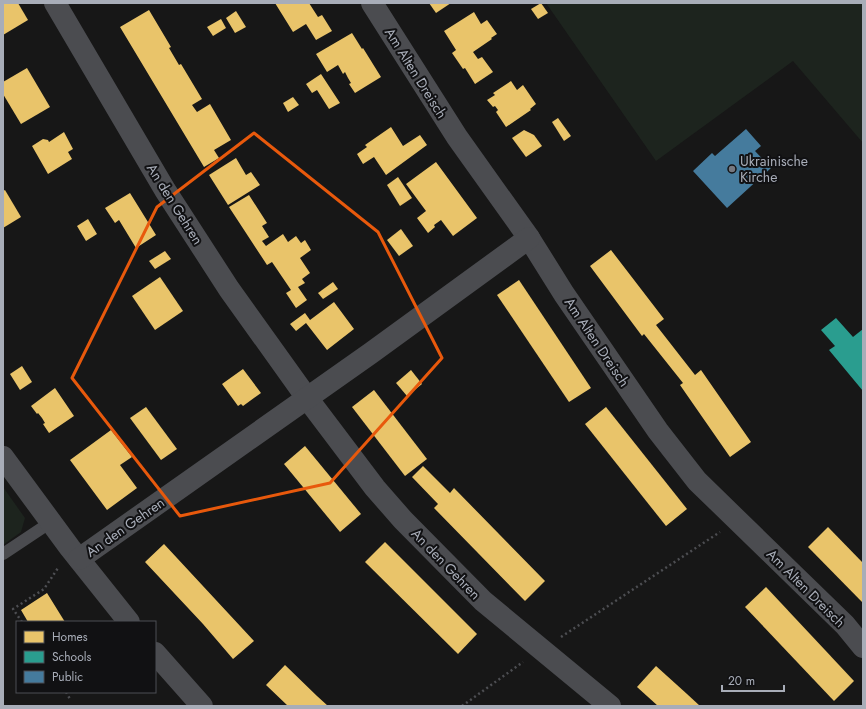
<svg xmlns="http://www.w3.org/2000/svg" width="866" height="709" viewBox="0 0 866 709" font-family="Jost,sans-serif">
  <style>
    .green { fill: #1d241e }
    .homes { fill: #e9c46a }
    .schools { fill: #2a9d8f }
    .public { fill: #457b9d }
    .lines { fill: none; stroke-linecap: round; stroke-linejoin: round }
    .path { stroke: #4d4e52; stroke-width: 2.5; stroke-dasharray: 2 3; stroke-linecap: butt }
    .service { stroke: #4b4c50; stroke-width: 12 }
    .minor { stroke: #4b4c50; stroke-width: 22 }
    .marked { fill: none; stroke: #e8590c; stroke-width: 3; stroke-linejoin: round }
    .poi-dot { fill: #757880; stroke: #111113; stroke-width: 1.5 }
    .labels { text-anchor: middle; stroke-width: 4; stroke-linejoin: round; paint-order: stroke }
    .street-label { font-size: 14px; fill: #a8adb8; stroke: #111113 }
    .poi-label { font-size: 14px; fill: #a8adb8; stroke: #111113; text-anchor: start }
  </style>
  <rect width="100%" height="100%" fill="#171717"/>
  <g class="green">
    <path d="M546 3H863V143L793 61 656 161Z"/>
    <path d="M3 487 25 518 21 532 3 545Z"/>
  </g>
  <g class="homes">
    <path d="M3 3H18L28 20 3 35Z"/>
    <path d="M275 3H309L318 17 322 15 332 31 316 40 306 24 293 32Z"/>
    <path d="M429 3H451L436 13Z"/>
    <path d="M541 3 548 13 538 19 531 9Z"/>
    <path d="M149 10 171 47 169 48 179 65 181 64 202 99 192 105 197 112 210 104 231 140 214 150 219 158 204 167 120 27Z"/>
    <path d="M236 11 246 27 235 33 226 18Z"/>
    <path d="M474 12 481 24 487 20 497 34 491 38 492 39 473 52 478 59 482 57 493 72 475 84 465 68 463 69 452 53 456 50 444 31Z"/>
    <path d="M221 19 226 28 213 36 207 27Z"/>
    <path d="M352 33 362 49 363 48 381 77 355 93 349 84 351 83 348 78 345 72 343 74 338 65 327 72 316 54Z"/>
    <path d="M27 68 50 107 21 124 3 94V82Z"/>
    <path d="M321 74 340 103 329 109 317 90 312 93 306 84Z"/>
    <path d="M511 81 517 90 523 85 536 104 530 109 531 110 506 127 496 112 498 110 495 106 493 107 487 100 495 95 493 93Z"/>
    <path d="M293 97 299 105 288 112 283 103Z"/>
    <path d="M558 118 571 136 564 141 552 122Z"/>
    <path d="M391 127 403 146 420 135 427 145 386 175 374 157 363 164 357 154 367 147 365 145Z"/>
    <path d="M524 130 534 135 542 146 526 157 512 138Z"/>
    <path d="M64 132 73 149 68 152 72 159 48 174 32 146 43 139 48 140 49 142Z"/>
    <path d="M236 158 246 175 251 172 260 185 228 205 209 175Z"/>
    <path d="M436 162 477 218 453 236 441 220 434 225 435 227 428 233 417 218 426 211 406 184Z"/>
    <path d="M398 177 412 198 400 206 387 185Z"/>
    <path d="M5 190 21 217 3 228V191Z"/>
    <path d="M130 193 156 235 136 248 119 220 115 223 105 208Z"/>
    <path d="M249 195 267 223 262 226 269 237 262 241 266 246 283 234 288 242 296 236 301 243 305 240 311 250 300 258 310 273 302 279 305 283 298 287 307 300 296 308 286 293 291 290 272 262 267 265 229 207Z"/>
    <path d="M88 219 97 234 86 241 77 226Z"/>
    <path d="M401 229 413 246 399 256 387 240Z"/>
    <path d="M611 250 664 319 656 325 695 375 701 370 751 442 730 457 680 385 683 383 644 334 642 336 590 266Z"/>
    <path d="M165 251 171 259 155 269 149 261Z"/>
    <path d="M160 277 183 311 155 330 132 296Z"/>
    <path d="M519 280 591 388 569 402 497 295Z"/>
    <path d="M333 282 338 289 323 299 318 293Z"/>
    <path d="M334 302 354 329 327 350 306 323 296 331 290 324 305 313 310 320Z"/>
    <path d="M22 366 32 382 20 390 10 374Z"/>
    <path d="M243 369 261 393 243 406 241 404 238 406 222 384Z"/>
    <path d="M411 370 422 384 407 396 396 383Z"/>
    <path d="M55 388 74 416 49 433 43 424 45 423 42 418 38 413 37 414 31 406Z"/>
    <path d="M374 390 427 459 405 476 352 407Z"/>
    <path d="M146 407 177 449 161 460 130 418Z"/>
    <path d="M606 407 687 509 666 526 585 424Z"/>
    <path d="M111 430 132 457 120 465 137 488 107 510 70 460Z"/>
    <path d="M305 446 361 514 340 532 284 464Z"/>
    <path d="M423 466 450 493 454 488 545 581 525 601 434 508 438 504 412 477Z"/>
    <path d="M828 527 863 563V603L808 547Z"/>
    <path d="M385 542 477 634 458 654 365 562Z"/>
    <path d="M164 544 254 641 233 659 203 624 145 562Z"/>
    <path d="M766 587 854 681 834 701 745 607Z"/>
    <path d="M47 593 60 614 65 622H28L21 610Z"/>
    <path d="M285 665 317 696 328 706H288L266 685Z"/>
    <path d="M656 666 687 694 700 706H658L637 687Z"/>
  </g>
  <path class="schools" d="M836 318 853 337 863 329V391L829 350 835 346 821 330Z"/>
  <path class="public" d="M746 129 761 146 755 151 771 168 727 208 693 171 712 153 715 156Z"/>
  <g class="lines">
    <g class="path">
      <path d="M22 622 13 609 44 589 58 568"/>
      <path d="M561 637 720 532"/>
      <path d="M66 692 70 699"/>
      <path d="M462 706 523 662"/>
    </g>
    <path class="service" d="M3 554 51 522"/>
    <g class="minor">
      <path d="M55 3 165 190 229 289 307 398 375 488 403 520 483 601 610 706"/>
      <path d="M372 3 457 137 529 238 564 294 658 431 697 481 845 625 863 647"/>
      <path d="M3 457 70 548 129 622"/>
      <path d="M79 559 371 353 529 238"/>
      <path d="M155 653 202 706"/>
    </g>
  </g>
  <path class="marked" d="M254 133 378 232 442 358 330 483 180 516 72 378 157 207Z"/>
  <circle class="poi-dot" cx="732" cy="169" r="4"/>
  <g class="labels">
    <g class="street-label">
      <text transform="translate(416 73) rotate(58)" y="5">Am Alten Dreisch</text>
      <text transform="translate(175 204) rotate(58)" y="5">An den Gehren</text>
      <text transform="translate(597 342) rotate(56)" y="5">Am Alten Dreisch</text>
      <text transform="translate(125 527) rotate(-35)" y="5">An den Gehren</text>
      <text transform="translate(446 564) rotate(46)" y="5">An den Gehren</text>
      <text transform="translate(806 588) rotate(45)" y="5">Am Alten Dreisch</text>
    </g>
    <g class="poi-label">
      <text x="740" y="166">Ukrainische<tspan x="740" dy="16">Kirche</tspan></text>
    </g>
  </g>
  <rect width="866" height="709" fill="none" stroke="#a8adb8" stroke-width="8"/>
  <rect x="16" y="621" width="140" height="72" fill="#111113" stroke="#4d4f55"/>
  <rect x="24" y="631" width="20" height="12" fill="#e9c46a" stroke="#4d4f55"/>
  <text x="52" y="641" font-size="12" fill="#a8adb8">Homes</text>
  <rect x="24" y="651" width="20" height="12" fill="#2a9d8f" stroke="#4d4f55"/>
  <text x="52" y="661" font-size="12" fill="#a8adb8">Schools</text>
  <rect x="24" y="671" width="20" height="12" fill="#457b9d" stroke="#4d4f55"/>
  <text x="52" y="681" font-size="12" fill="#a8adb8">Public</text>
  <path d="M722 685v6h62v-6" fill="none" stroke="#a8adb8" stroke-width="2"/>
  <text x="728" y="685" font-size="12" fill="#a8adb8" stroke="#111113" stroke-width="3" paint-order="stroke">20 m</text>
</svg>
